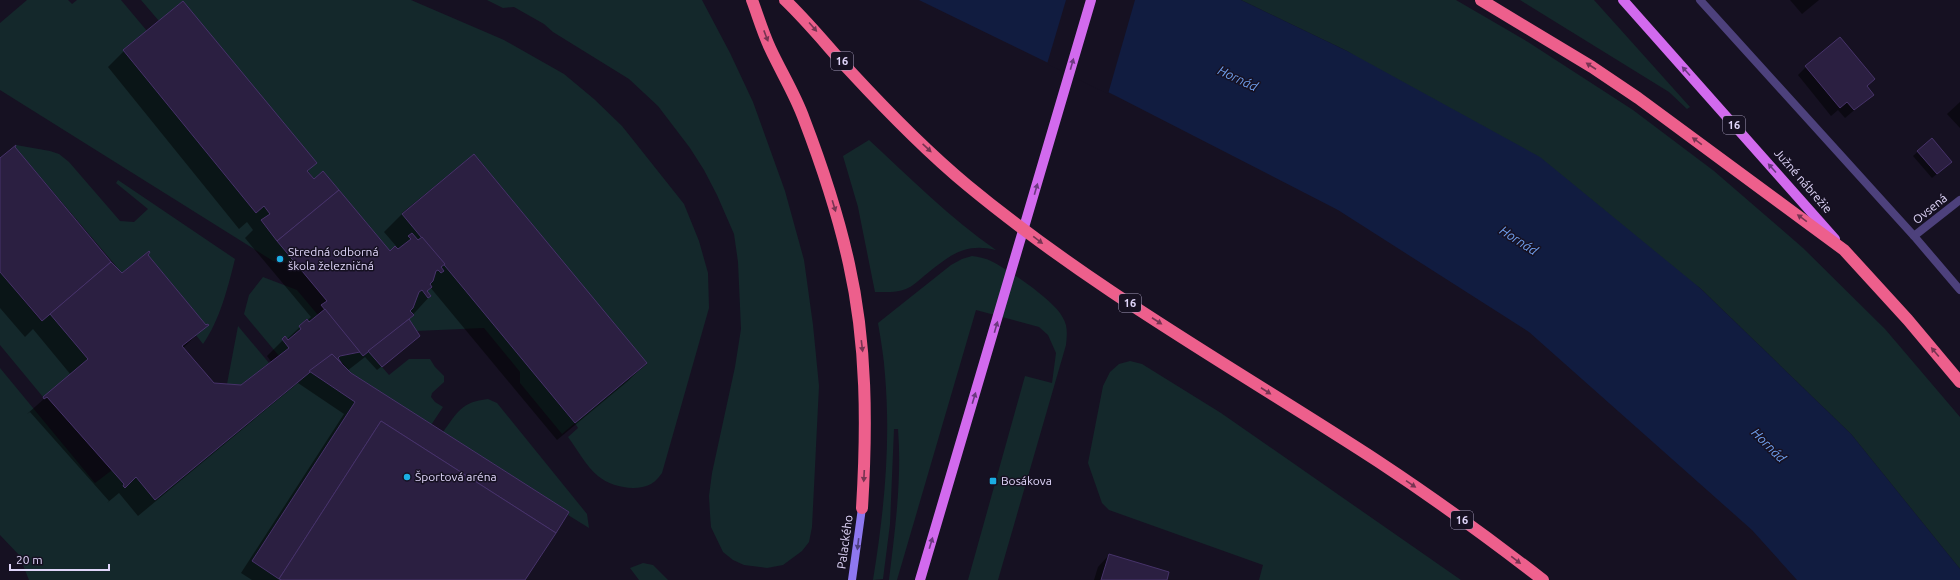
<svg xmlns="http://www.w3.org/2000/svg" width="1960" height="580" viewBox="0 0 1960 580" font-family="Ubuntu,sans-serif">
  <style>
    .green { fill: #14282b }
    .water { fill: #111c40 }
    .pier { fill: #161122 }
    .shadow { fill: #0007 }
    .building { fill: #2b1f41; stroke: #47336a }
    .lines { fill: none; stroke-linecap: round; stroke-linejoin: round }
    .street { stroke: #4d417c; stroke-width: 8 }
    .secondary { stroke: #8e78ef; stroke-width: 8 }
    .primary { stroke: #d26aee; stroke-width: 10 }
    .highway { stroke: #ed5f8c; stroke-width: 12 }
    .oneway { fill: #773452 }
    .oneway2 { fill: #6b397e }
    .oneway3 { fill: #4c3f7e }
    .poi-dot { fill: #1aaee3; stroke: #161122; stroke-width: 1.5 }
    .labels { text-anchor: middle; stroke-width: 3; stroke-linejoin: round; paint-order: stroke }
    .shield { fill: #161122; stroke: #a39bb9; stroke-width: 1 }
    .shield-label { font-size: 11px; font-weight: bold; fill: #e0d6fa }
    .street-label { font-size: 12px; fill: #e0d6fa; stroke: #161122 }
    .poi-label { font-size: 12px; fill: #e0d6fa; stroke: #161122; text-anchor: start }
    .water-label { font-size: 13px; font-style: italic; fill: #70a0ef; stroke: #161122 }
  </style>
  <rect width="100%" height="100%" fill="#161122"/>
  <g class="green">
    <path d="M27 0H68L72 4 77 0H121L147 31 123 50 256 213 264 206 270 214 261 221 295 261 288 263 273 261 0 90V23Z"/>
    <path d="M141 0H411L504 40 564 74 594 99 622 126 684 204 699 241 708 273 709 308 662 473C659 477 655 482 651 484 636 492 611 487 598 476 586 466 577 449 568 437L578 428 575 423 562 434 520 383V372L484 328 416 331 409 319 414 315 410 311 413 308 419 292 422 290 428 298 431 296 427 291 432 287 430 284C434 280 434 273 438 270L441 273 444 271 441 267 445 264 575 423 647 364 474 154 402 213 422 237 418 240 411 233 409 236 411 239 398 249 395 246 390 251 323 171 314 179 183 1 159 21Z"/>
    <path d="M487 0H702L730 53 753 102 785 191 804 260 813 325 819 386 812 527 809 542 802 551 783 565 767 568 744 565 733 560 723 552 711 527 710 514 709 496 712 473 735 367 741 329 738 262 734 234 717 195 704 170 690 148 658 106 629 79 553 32 544 24 514 7 503 8Z"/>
    <path d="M1241 0H1456L1528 42 1633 110 1714 171 1803 248 1885 329 1960 417V569L1851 434 1700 288 1347 51Z"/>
    <path d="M1520 0H1594L1690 107 1687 109 1669 92Z"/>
    <path d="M869 140C910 178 950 218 996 250 963 242 948 257 924 276 918 281 913 286 906 289 897 293 885 292 875 292L858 207 843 156Z"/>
    <path d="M16 145 50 151 59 154 69 162 120 221 134 222 148 209 116 183 118 180 235 259C228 287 220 320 203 344L196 335 208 325H206L148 255 150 252 149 251 122 273 15 147Z"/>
    <path d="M972 256C979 257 986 258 993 262 1010 271 1055 301 1063 318 1068 326 1067 336 1066 345L998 580H968L1025 376 1052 383 1056 353 1048 335 1039 327 976 310 897 580H889C895 530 902 479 898 429H894L890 524 883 579 873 580C884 512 891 444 885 375 884 358 881 341 878 323L951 265 962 259Z"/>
    <path d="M0 272 41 321 50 314 88 359 43 397 0 345Z"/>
    <path d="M263 277 297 290 318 315 309 322 306 319 299 326 301 329 288 340 285 336 282 339 289 348 279 356 244 314 249 295Z"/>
    <path d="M238 326 269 363 241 385 227 384Z"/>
    <path d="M368 351 389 375 409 359H430L435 367 444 376V382L432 393 431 397 435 402 443 407 431 425 351 373 338 358 340 356Z"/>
    <path d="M1130 361 1142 364 1221 413 1461 580H1259L1263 565 1109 510 1102 503 1088 463 1103 386 1110 372 1119 364Z"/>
    <path d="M0 368 95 483 112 470 124 484 123 486 124 488 136 477 155 500 309 371 355 402 252 561 282 580H29L19 555 0 535Z"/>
    <path d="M488 399 497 403 587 514 589 528 568 515 569 512 443 432C458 412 461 402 488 399Z"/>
    <path d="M643 563 653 565 668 580H639L630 568Z"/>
  </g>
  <path class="water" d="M919 0H1241L1347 51 1540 157 1700 288 1851 434 1960 569V580H1797L1752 530 1529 332 1338 210 1116 96Z"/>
  <path class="pier" d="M1066 0H1135L1108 94 1047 64Z"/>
  <g class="shadow">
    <path d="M1790 0H1819L1802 14Z"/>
    <path d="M124 51 315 163 307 172 313 180 390 252 396 246 384 232 402 214 474 155 646 363 628 381 557 440 430 287 426 292 430 296 408 320 415 340 377 370 365 357 347 371 524 580H252L241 573 344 414 298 383 138 516 119 493 107 503 109 501 30 412 27 414 71 375 33 329 25 337 0 308V160L121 275 146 255 206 326 183 348 213 384 242 386 272 363 267 356 285 338 287 339 311 317 245 238 253 230 247 222 239 229 108 67Z"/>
    <path d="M1806 67 1866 87 1872 95 1845 118 1838 110 1831 116 1798 75Z"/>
    <path d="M1960 102V128L1947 114Z"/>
    <path d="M1932 139 1946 166 1932 178 1913 156Z"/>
    <path d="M1109 555 1166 580H1094L1098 567Z"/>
  </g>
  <g class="building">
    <path d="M183 1 317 163 307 171 314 179 323 171 339 190 277 241 261 220 270 214 264 206 256 213 123 50Z"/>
    <path d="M1840 37 1875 79 1867 86 1874 95 1854 110 1847 102 1840 108 1805 66Z"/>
    <path d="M1932 138 1952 162 1937 174 1917 151Z"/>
    <path d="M16 145 15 147 111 262 42 321 0 272V158Z"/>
    <path d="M474 154 647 363 575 423 402 214Z"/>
    <path d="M339 190 390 251 395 246 398 249 411 239 408 236 412 233 418 240 422 237 445 264 441 267 444 271 441 273 438 270 436 271 433 281 430 284 432 287 427 291 431 296 428 298 422 290 419 292 413 308 410 311 414 315 363 356 321 305 327 301 277 241Z"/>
    <path d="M149 251 150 252 148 255 206 325 207 324 209 325 182 346 214 383 241 385 289 348 282 339 285 336 288 340 301 329 299 326 307 319 309 322 325 309 360 352 340 356 338 358 342 364 332 354 155 500 136 477 125 488 123 486 124 484 47 397 44 399 43 397 88 359 50 314 111 262 122 273Z"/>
    <path d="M409 319 420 336 382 367 368 351Z"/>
    <path d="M332 354 351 373 569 512 556 533 381 421 279 579 252 561 355 402 309 371Z"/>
    <path d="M381 421 556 533 525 580H282L279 579Z"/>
    <path d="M1109 554 1169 572 1167 580H1101Z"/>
  </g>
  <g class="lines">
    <g class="street">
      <path d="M1700 0 1914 236 1960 290"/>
      <path d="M1914 236 1960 200"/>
    </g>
    <path class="secondary" d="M852 580 862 508"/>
    <g class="primary">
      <path d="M1623 0 1835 239"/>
      <path d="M920 580 1091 0"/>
    </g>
    <g class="highway">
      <path d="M752 0C758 16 763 33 770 48 781 72 795 94 804 119 822 166 838 214 849 264 867 344 867 426 862 508"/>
      <path d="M785 0C809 23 828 47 850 71 887 111 926 151 967 185 1095 291 1241 372 1379 462 1435 499 1490 539 1543 580"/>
      <path d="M1481 0 1592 67 1638 98 1844 250 1908 320 1960 382"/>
    </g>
  </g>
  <defs><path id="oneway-solid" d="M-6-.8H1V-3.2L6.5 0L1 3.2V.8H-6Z"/></defs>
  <g class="oneway">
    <use href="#oneway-solid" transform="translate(813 27) rotate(49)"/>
    <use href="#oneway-solid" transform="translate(766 36) rotate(69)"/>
    <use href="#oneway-solid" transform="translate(1591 66) rotate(-147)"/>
    <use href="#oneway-solid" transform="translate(1697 141) rotate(-144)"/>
    <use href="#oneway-solid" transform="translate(927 148) rotate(43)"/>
    <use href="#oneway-solid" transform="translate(834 206) rotate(73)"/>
    <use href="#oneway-solid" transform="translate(1802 218) rotate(-144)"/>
    <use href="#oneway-solid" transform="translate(1038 240) rotate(37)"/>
    <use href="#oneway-solid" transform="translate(1157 321) rotate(33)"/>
    <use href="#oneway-solid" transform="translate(862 346) rotate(83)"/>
    <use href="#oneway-solid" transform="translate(1935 352) rotate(-130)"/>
    <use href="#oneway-solid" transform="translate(1266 391) rotate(33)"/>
    <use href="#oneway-solid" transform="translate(864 476) rotate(93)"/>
    <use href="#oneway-solid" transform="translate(1411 484) rotate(34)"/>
    <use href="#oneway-solid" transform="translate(1516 560) rotate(37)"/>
  </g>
  <g class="oneway2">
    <use href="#oneway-solid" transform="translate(1072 64) rotate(-74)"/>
    <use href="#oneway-solid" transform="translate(1686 71) rotate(-132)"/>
    <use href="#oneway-solid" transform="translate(1772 168) rotate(-132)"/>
    <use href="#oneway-solid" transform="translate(1036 189) rotate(-74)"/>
    <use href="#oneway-solid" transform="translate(996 327) rotate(-74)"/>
    <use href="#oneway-solid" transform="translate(974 398) rotate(-73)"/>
    <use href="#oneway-solid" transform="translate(931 543) rotate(-73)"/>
  </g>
  <use class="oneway3" href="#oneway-solid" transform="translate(858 544) rotate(97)"/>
  <g class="poi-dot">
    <circle cx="280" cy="259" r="4"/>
    <circle cx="407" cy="477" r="4"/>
    <rect x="989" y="477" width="8" height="8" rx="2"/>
  </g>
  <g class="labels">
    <g class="shield">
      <rect x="831" y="52" width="22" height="18" rx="3"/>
      <rect x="1723" y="116" width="22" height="18" rx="3"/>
      <rect x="1119" y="294" width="22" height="18" rx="3"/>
      <rect x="1451" y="511" width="22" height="18" rx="3"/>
    </g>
    <g class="shield-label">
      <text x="842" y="65">16</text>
      <text x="1734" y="129">16</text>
      <text x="1130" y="307">16</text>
      <text x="1462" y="524">16</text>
    </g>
    <g class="street-label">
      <text transform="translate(1803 181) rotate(49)" y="4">Južné nábrežie</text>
      <text transform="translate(1930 209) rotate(-39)" y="4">Ovsená</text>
      <text transform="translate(845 542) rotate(-82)" y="4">Palackého</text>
    </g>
    <g class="poi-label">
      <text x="288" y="256">Stredná odborná<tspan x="288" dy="14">škola železničná</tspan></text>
      <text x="415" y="481">Športová aréna</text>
      <text x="1001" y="485">Bosákova</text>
    </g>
    <g class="water-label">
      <text transform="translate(1238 78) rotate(25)" y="5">Hornád</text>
      <text transform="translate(1519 240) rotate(33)" y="5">Hornád</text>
      <text transform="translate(1769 445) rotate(45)" y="5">Hornád</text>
    </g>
  </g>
  <path d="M10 564v6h99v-6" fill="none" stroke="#e0d6fa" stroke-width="2"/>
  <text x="16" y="564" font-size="12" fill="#e0d6fa" stroke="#161122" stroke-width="3" paint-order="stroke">20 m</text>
</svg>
